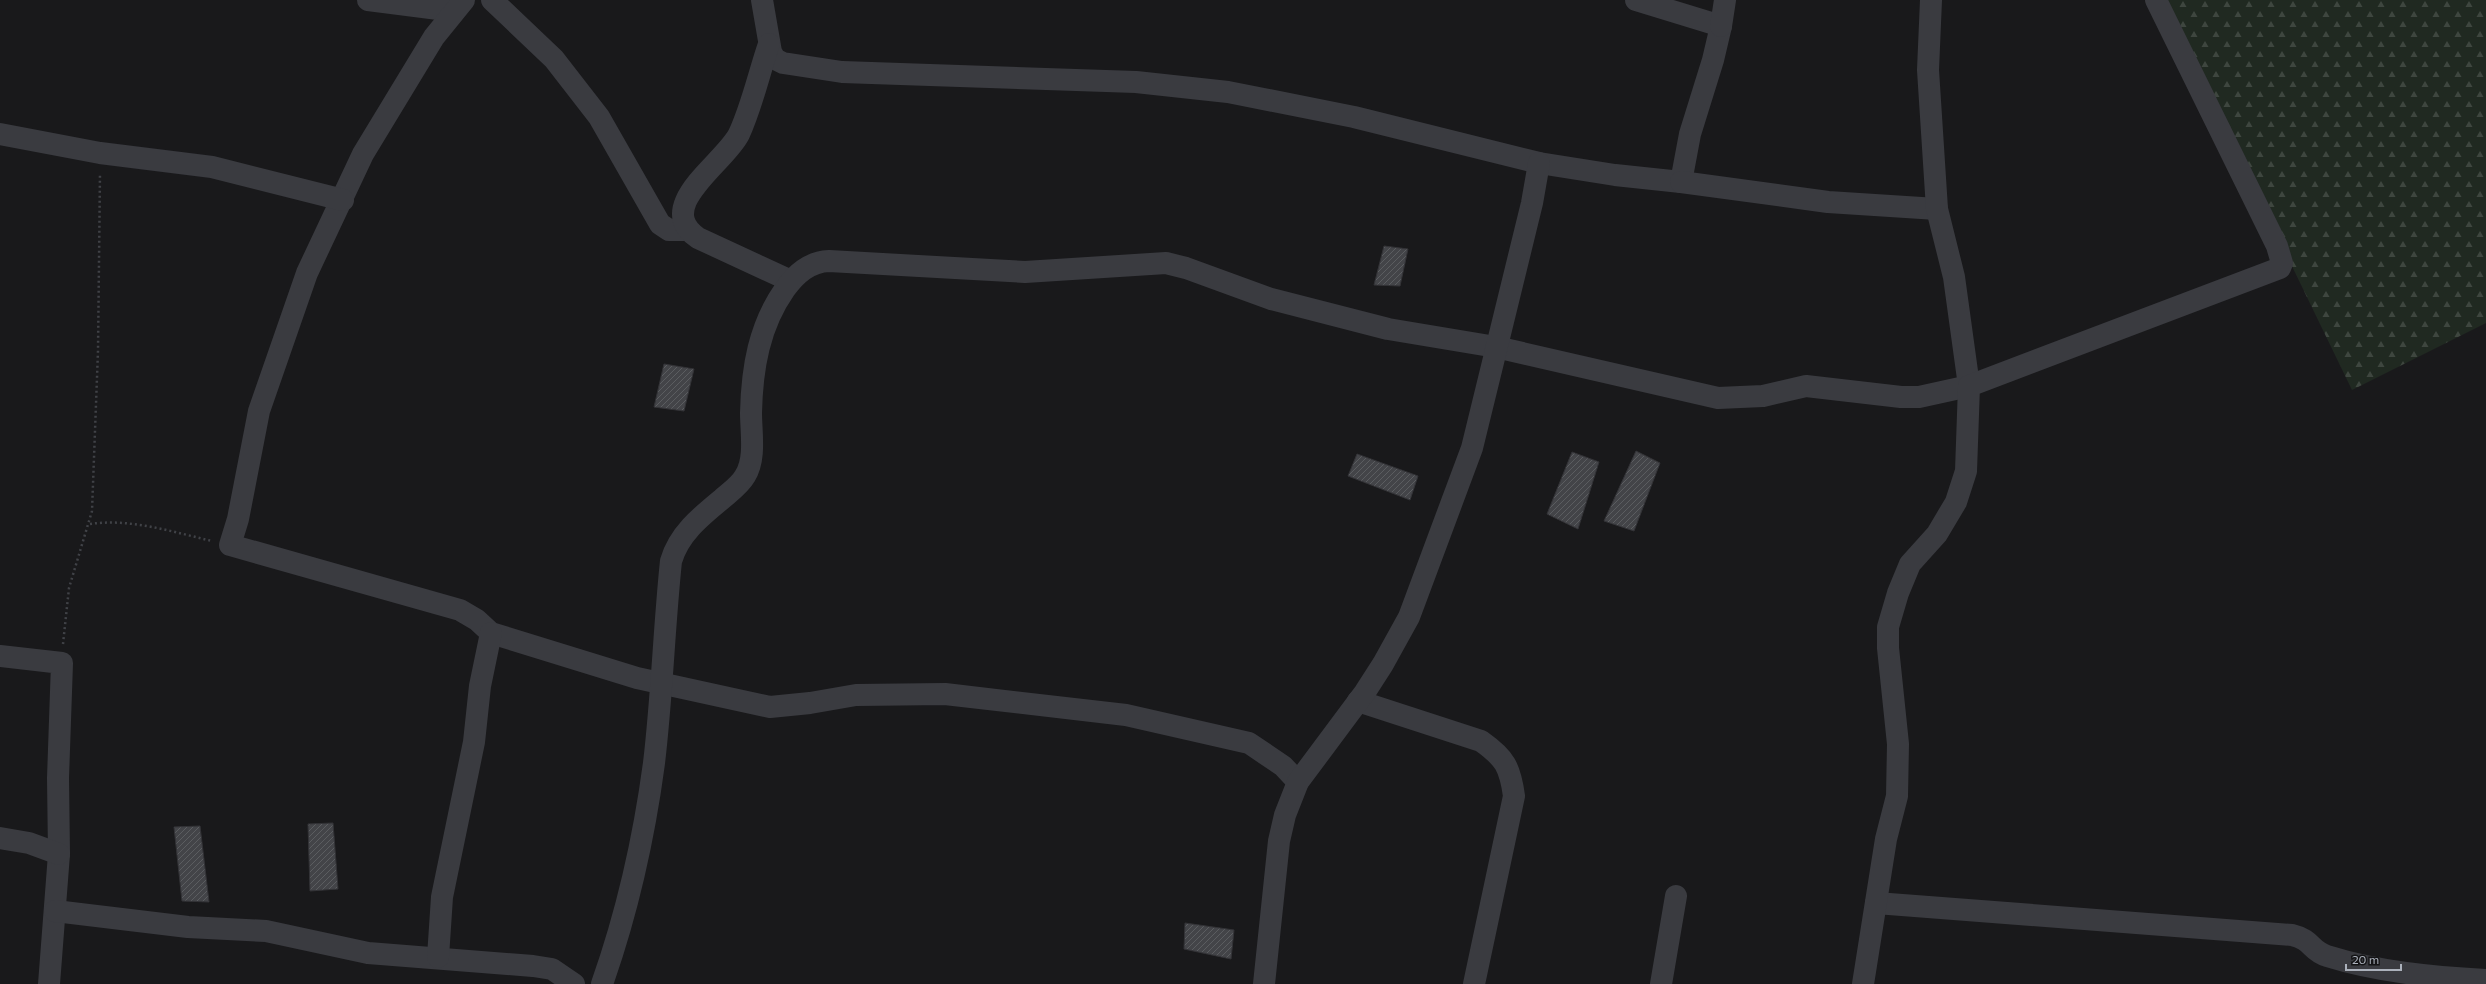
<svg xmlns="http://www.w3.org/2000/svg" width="2486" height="984" viewBox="0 0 2486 984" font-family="Commissioner,sans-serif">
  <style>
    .forest { fill: url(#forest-firs) }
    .building { fill: url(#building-hatch); stroke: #333337 }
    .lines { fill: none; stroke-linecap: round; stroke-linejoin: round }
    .path { stroke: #404247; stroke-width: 2.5; stroke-dasharray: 2 3; stroke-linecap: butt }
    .minor { stroke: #3a3b40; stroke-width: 22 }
  </style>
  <defs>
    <pattern id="forest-firs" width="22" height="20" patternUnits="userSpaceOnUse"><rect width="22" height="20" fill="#202921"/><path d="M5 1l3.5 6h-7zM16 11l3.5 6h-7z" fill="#3e463f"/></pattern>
    <pattern id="building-hatch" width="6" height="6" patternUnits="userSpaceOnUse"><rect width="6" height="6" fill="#434448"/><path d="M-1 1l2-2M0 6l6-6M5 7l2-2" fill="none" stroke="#5b5d60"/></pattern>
  </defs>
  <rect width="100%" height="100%" fill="#19191b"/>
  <path class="forest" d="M2163 0H2486V323L2352 390Z"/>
  <g class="building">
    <path d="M1384 246 1408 249 1400 286 1374 285Z"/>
    <path d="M664 364 694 369 684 411 654 407Z"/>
    <path d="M1636 451 1660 463 1634 531 1604 521Z"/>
    <path d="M1572 452 1599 462 1578 529 1547 514Z"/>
    <path d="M1357 454 1418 476 1410 500 1348 476Z"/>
    <path d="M333 823 338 889 310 891 308 824Z"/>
    <path d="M200 826 209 902 182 901 174 827Z"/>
    <path d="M1185 923 1234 930 1231 959 1184 949Z"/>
  </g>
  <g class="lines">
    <g class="path">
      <path d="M90 524C130 518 173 532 212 541"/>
      <path d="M63 644 69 588 92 511 98 351 100 173"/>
    </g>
    <g class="minor">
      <path d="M368 0 454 11"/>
      <path d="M464 0 434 37 363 154 307 273 259 411 238 519 230 545 460 610 477 620 491 633 637 678 770 707 810 703 856 695 945 694 1126 715 1249 743 1283 766 1298 782"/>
      <path d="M492 0 554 59 599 117 660 224 669 230H687"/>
      <path d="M762 0 771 52 775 59 783 63 842 72 1136 82 1228 92 1354 117 1539 163 1615 175 1681 182 1690 134 1713 60 1721 26 1636 0"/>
      <path d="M1721 26 1725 0"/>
      <path d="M769 44C759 73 752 106 739 134 725 163 652 206 698 238L791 281"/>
      <path d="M0 134 100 153 212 167 343 200"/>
      <path d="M1681 182 1828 202 1937 209"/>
      <path d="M0 656 62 663 58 778 59 854 49 984"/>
      <path d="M1358 701 1481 741C1505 758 1510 767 1514 796L1474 984"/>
      <path d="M0 838 29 843 59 854"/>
      <path d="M1876 903 2292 935C2313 940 2310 951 2327 956 2378 972 2433 977 2486 980"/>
      <path d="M55 911 188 927 266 931 368 953 533 966 552 969 574 984"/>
      <path d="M438 957 442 897 474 742 480 686 491 633"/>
      <path d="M602 984C627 913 644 838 654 763 662 696 664 628 671 561 679 534 700 517 722 499 730 492 740 485 745 476 756 459 751 432 751 413 752 368 759 326 785 289 796 274 809 262 829 261L1025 272 1166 263 1186 268 1271 299 1388 329 1496 347 1718 398 1763 396 1806 386 1901 397H1919L1969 386 1954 277 1937 209 1928 70 1931 0"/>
      <path d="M1264 984 1279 841 1285 815 1298 782 1365 692 1383 664 1409 617 1472 448 1532 203 1539 163"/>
      <path d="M1661 984 1676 896"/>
      <path d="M1863 984 1886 839 1897 796 1898 744 1888 648V627L1898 593 1910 564 1937 534 1956 502 1966 471 1969 386 2280 268 2282 263 2277 246 2156 0"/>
    </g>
  </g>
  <path d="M2346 964v6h55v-6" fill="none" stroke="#abb1bb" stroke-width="2"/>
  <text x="2352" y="964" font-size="12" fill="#abb1bb" stroke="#141416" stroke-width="3" paint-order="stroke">20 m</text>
</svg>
